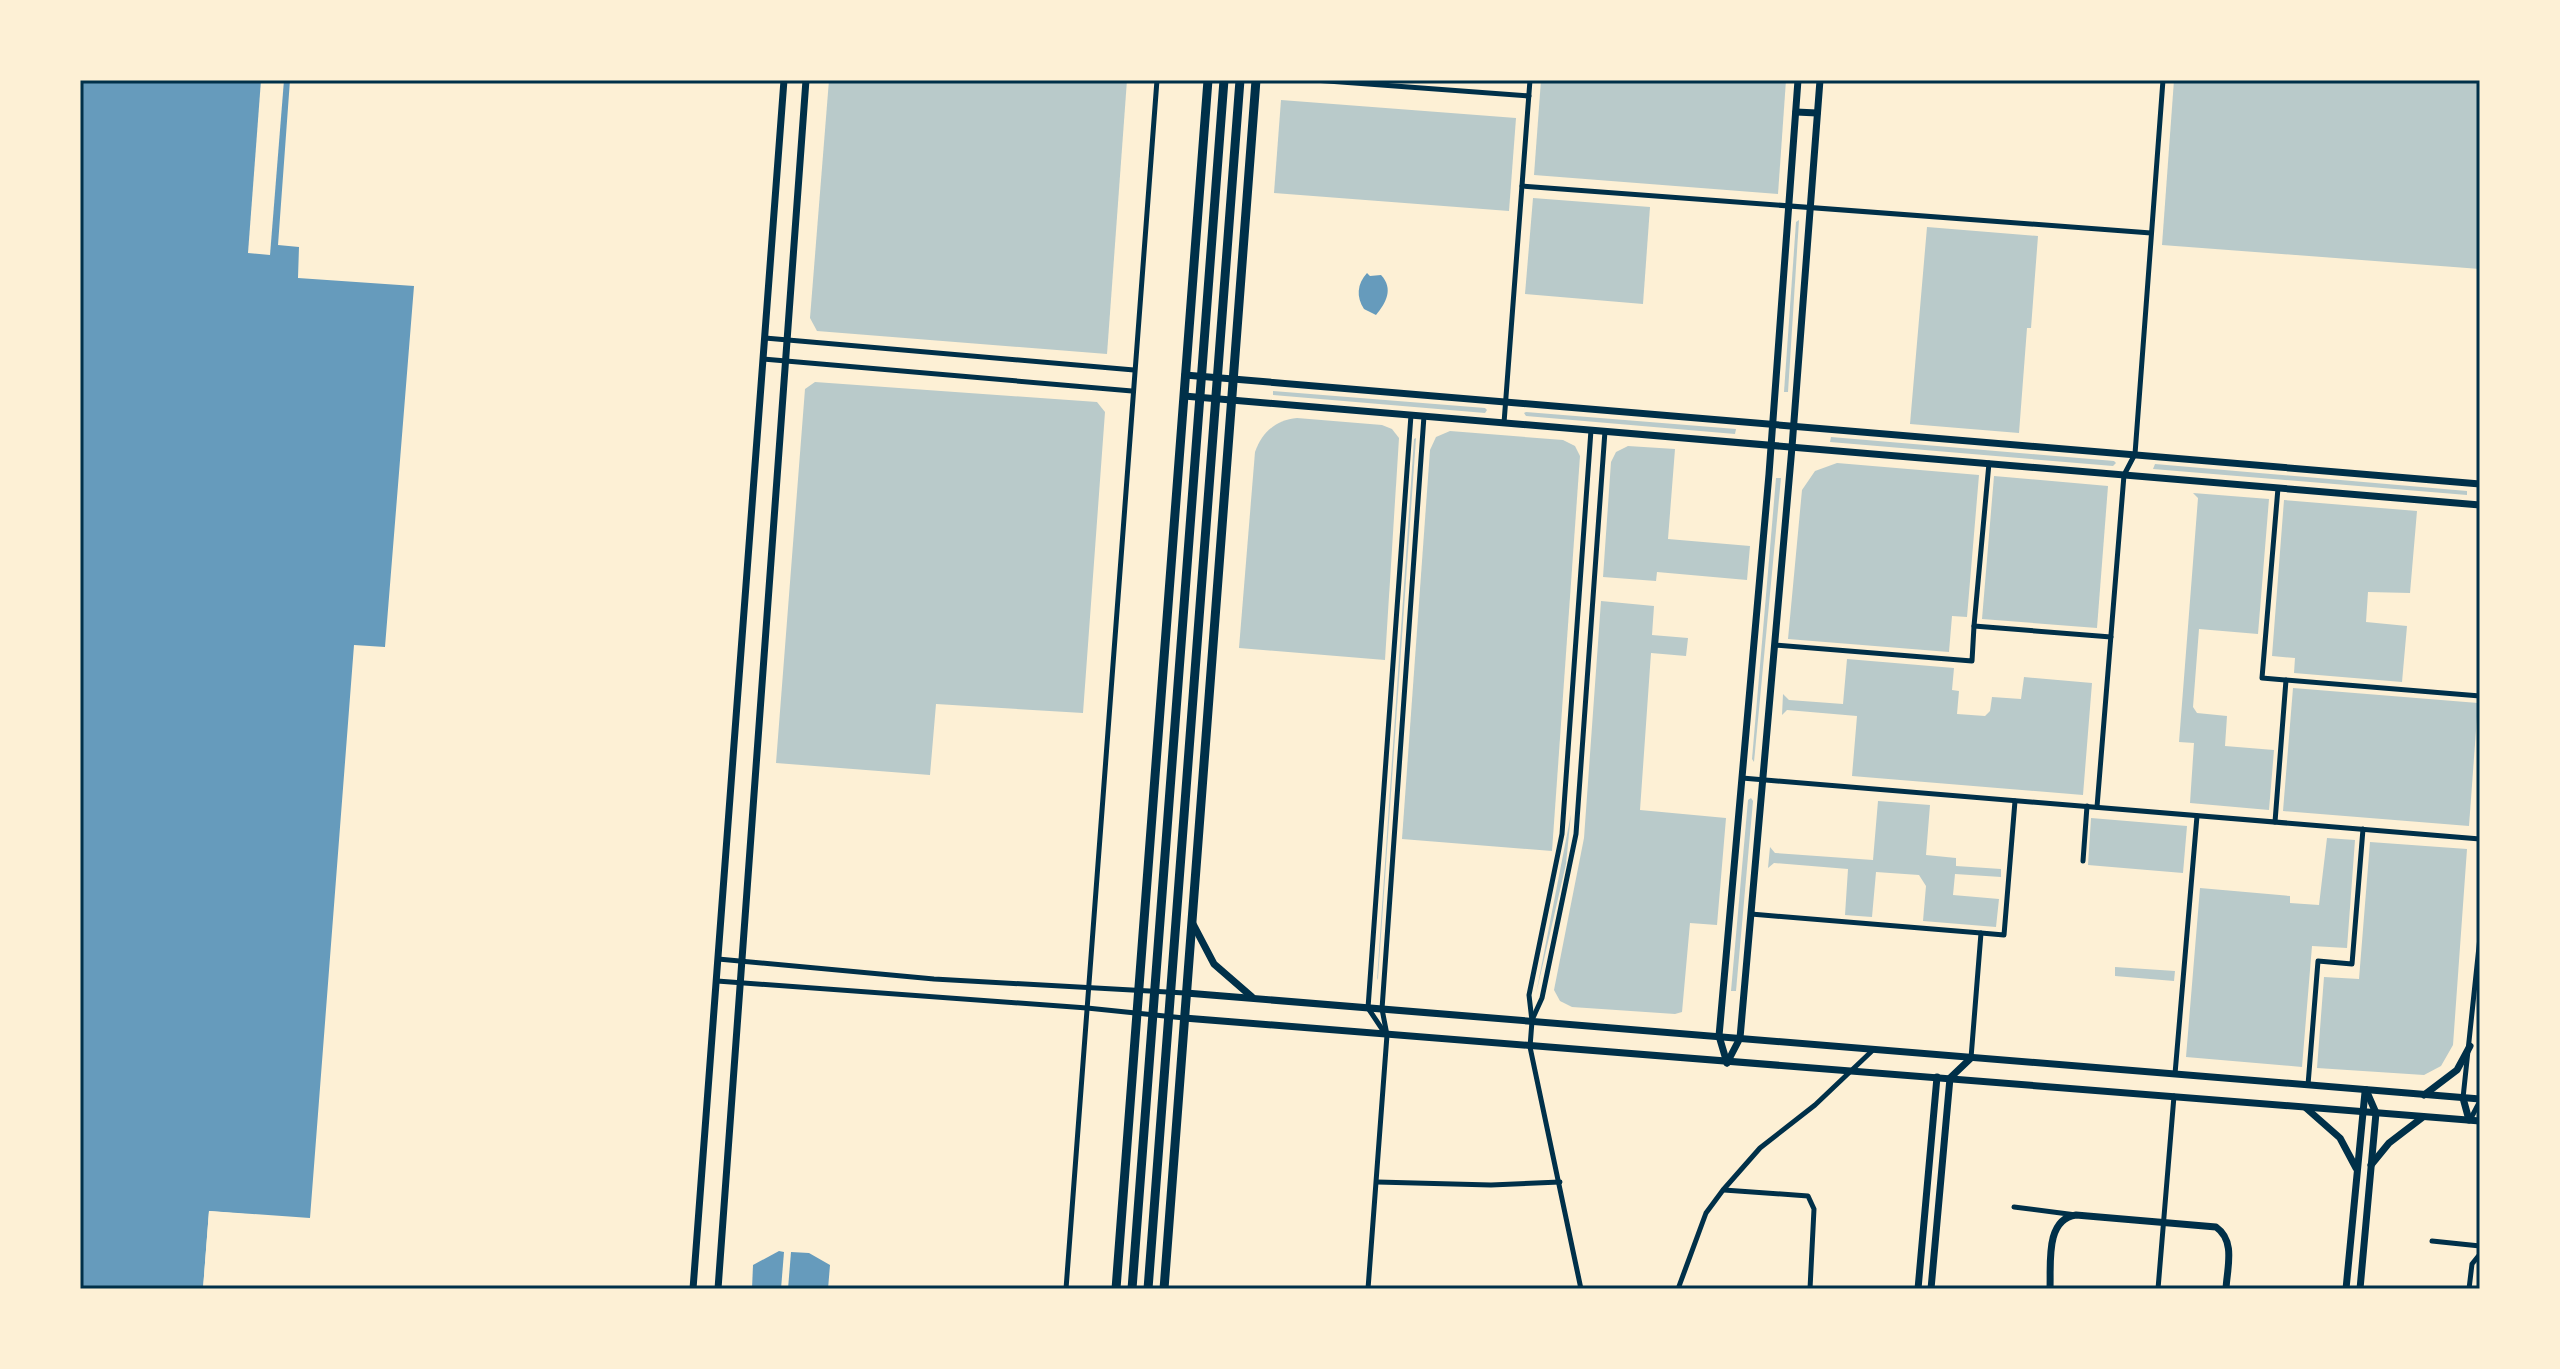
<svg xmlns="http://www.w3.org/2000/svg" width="2560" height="1369" viewBox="0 0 2560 1369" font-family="Signika,sans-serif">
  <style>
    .green { fill: #b9caca }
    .water { fill: #669bbc }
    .pier { fill: #fdf0d5 }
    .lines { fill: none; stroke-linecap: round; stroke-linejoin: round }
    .minor { stroke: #003049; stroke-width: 5 }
    .tertiary { stroke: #003049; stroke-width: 7 }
    .primary { stroke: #003049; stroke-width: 9 }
    .neatline { fill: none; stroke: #003049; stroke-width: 3 }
  </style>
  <rect width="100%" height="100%" fill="#fdf0d5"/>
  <g class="green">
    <path d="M829 80H1127L1107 354 817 331 810 318Z"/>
    <path d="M1541 80H1786L1778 194 1534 175Z"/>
    <path d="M2174 80H2480V269L2162 245Z"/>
    <path d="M1281 100 1516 118 1509 211 1274 193Z"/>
    <path d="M1533 198 1650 207 1643 304 1525 294Z"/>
    <path d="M1799 220 1788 392H1784L1796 222Z"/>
    <path d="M1927 227 2038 236 2031 328H2027L2019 433 1910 424Z"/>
    <path d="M815 382 1097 402 1105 412 1083 713 936 704 930 775 776 763 805 389Z"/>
    <path d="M1273 391 1485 408 1487 410 1485 413 1273 395Z"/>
    <path d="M1526 412 1736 429 1735 434 1526 416 1524 413Z"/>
    <path d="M1297 418 1382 425 1392 429 1399 438 1385 660 1239 648 1255 452C1262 432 1276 420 1297 418Z"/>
    <path d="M1450 431 1563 440 1575 446 1580 456 1552 851 1402 839 1430 450 1436 437Z"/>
    <path d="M1831 437 2114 461 2116 463 2113 466 1830 442Z"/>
    <path d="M1416 438 1378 978 1377 980 1414 439Z"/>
    <path d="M1628 446 1675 449 1668 539 1750 546 1747 580 1657 572 1656 581 1603 577 1611 462 1616 452Z"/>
    <path d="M1837 463 1979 475 1967 617 1952 616 1949 652 1788 639 1802 490 1815 471Z"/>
    <path d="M2155 464 2467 491V495L2153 469Z"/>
    <path d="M1994 476 2108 486 2097 628 1982 619Z"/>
    <path d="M1776 478H1781L1754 762 1752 759Z"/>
    <path d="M2193 493 2269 499 2258 634 2199 629 2193 707 2197 713 2227 716 2225 746 2274 750 2269 810 2190 803 2194 743 2179 742 2198 498Z"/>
    <path d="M2284 500 2417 511 2410 593 2368 592 2366 622 2407 626 2402 682 2294 673 2295 658 2272 656Z"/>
    <path d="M1601 601 1654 606 1652 635 1688 638 1686 656 1651 653 1640 810 1726 818 1717 925 1690 923 1682 1012 1675 1014 1572 1007 1560 1001 1554 990 1584 838Z"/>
    <path d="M1847 659 1954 668 1952 690 1959 691 1957 714 1985 716 1990 711 1992 697 2021 699 2024 677 2092 683 2083 795 1852 776 1857 716 1787 710 1782 715 1783 694 1789 700 1843 704Z"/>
    <path d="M2293 688 2478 703 2469 826 2283 811Z"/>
    <path d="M1751 798 1753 801 1736 991H1731L1748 800Z"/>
    <path d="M1878 801 1930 805 1926 855 1956 858V866L2001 869V877L1955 874 1953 895 1999 899 1996 927 1923 921 1926 886 1919 875 1876 872 1872 917 1845 915 1848 869 1774 863 1768 868 1770 847 1775 853 1873 860Z"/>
    <path d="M1571 814 1566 864 1536 994Z"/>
    <path d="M2091 818 2187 826 2183 873 2088 865Z"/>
    <path d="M2327 838 2355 840 2347 948 2312 946 2302 1067 2186 1057 2200 888 2290 896V903L2319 905Z"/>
    <path d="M2370 842 2467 849 2453 1045 2441 1066 2424 1075 2317 1068 2324 977 2359 979Z"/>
    <path d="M2115 967 2175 971 2174 981 2115 976Z"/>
  </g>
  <g class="water">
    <path d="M80 80H290L278 245 299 247 298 278 414 286 385 647 354 645 310 1218 209 1211 203 1289H80Z"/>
    <path d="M1367 273 1370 276 1381 275C1394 289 1386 303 1376 315L1364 309C1356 297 1357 284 1367 273Z"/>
    <path d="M779 1251 784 1252 781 1289H752L753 1265Z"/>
    <path d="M791 1252 809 1253 830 1265 828 1289H788Z"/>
  </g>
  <g class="pier">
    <path d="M261 80H284L270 255 248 253Z"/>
    <path d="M209 1211 245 1214V1217L213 1215 207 1289H203Z"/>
  </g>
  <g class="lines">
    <g class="minor">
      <path d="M1314 80 1529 96"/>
      <path d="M1522 186 2151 233"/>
      <path d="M765 338 1134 370"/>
      <path d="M763 359 1132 391"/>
      <path d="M1504 423 1530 80"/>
      <path d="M2278 488 2262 678 2480 696"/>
      <path d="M1974 626 1989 463"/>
      <path d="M1775 645 1972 661 1974 626 2111 637"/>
      <path d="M1742 778 2480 839"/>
      <path d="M2097 807 2124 475 2135 454 2163 80"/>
      <path d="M2275 822 2286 680"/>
      <path d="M2083 861 2087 806"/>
      <path d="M1751 914 1981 933"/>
      <path d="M718 959 934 979 1185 993"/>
      <path d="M717 981 1087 1008 1184 1018"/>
      <path d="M1532 1020 1542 998 1576 834 1605 431"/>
      <path d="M1384 1032 1368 1008 1411 415"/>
      <path d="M1971 1058 1981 933 2004 935 2015 801"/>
      <path d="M2175 1074 2197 816"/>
      <path d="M2308 1085 2318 961 2352 964 2363 829"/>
      <path d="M2463 1098 2480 937"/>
      <path d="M2470 1120 2480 1101"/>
      <path d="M1377 1182 1491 1185 1560 1182"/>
      <path d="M1724 1190 1808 1196 1814 1209 1810 1289"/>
      <path d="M2014 1207 2076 1215"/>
      <path d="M2432 1241 2480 1246"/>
      <path d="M1066 1289 1157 80"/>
      <path d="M1368 1289 1387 1035 1382 1009 1424 416"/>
      <path d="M1581 1289 1530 1047 1532 1021 1529 995 1562 834 1591 430"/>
      <path d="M1678 1289 1706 1213 1723 1190 1760 1148 1815 1105 1873 1050"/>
      <path d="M2158 1289 2174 1096"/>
      <path d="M2469 1289 2472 1264 2480 1254"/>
    </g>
    <g class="tertiary">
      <path d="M1796 112 1817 113"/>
      <path d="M1185 375 2480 484"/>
      <path d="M1184 396 2480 505"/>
      <path d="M1193 924 1214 964 1252 997"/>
      <path d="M1186 993 2480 1099"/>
      <path d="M1184 1018 2480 1121"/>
      <path d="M1727 1063 1740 1038 1792 447 1820 80"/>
      <path d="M1727 1063 1719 1036 1769 474 1798 80"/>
      <path d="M2424 1095 2457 1070 2470 1046"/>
      <path d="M2463 1098 2469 1120"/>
      <path d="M2306 1108 2340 1138 2356 1168"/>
      <path d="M2371 1165 2389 1143 2423 1117"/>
      <path d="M693 1289 784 80"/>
      <path d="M718 1289 806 80"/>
      <path d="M1918 1289 1937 1077"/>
      <path d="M1931 1289 1950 1078 1971 1058"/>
      <path d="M2050 1289C2051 1264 2045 1219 2076 1215L2216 1227C2236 1241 2227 1268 2226 1289"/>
      <path d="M2346 1289 2365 1092"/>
      <path d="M2360 1289 2376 1113 2366 1090"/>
    </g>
    <g class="primary">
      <path d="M1116 1289 1208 80"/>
      <path d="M1132 1289 1224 80"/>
      <path d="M1148 1289 1240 80"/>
      <path d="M1164 1289 1256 80"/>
    </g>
  </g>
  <rect width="2560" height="1369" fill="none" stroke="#fdf0d5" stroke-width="164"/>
  <rect x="82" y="82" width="2396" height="1205" class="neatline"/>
</svg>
